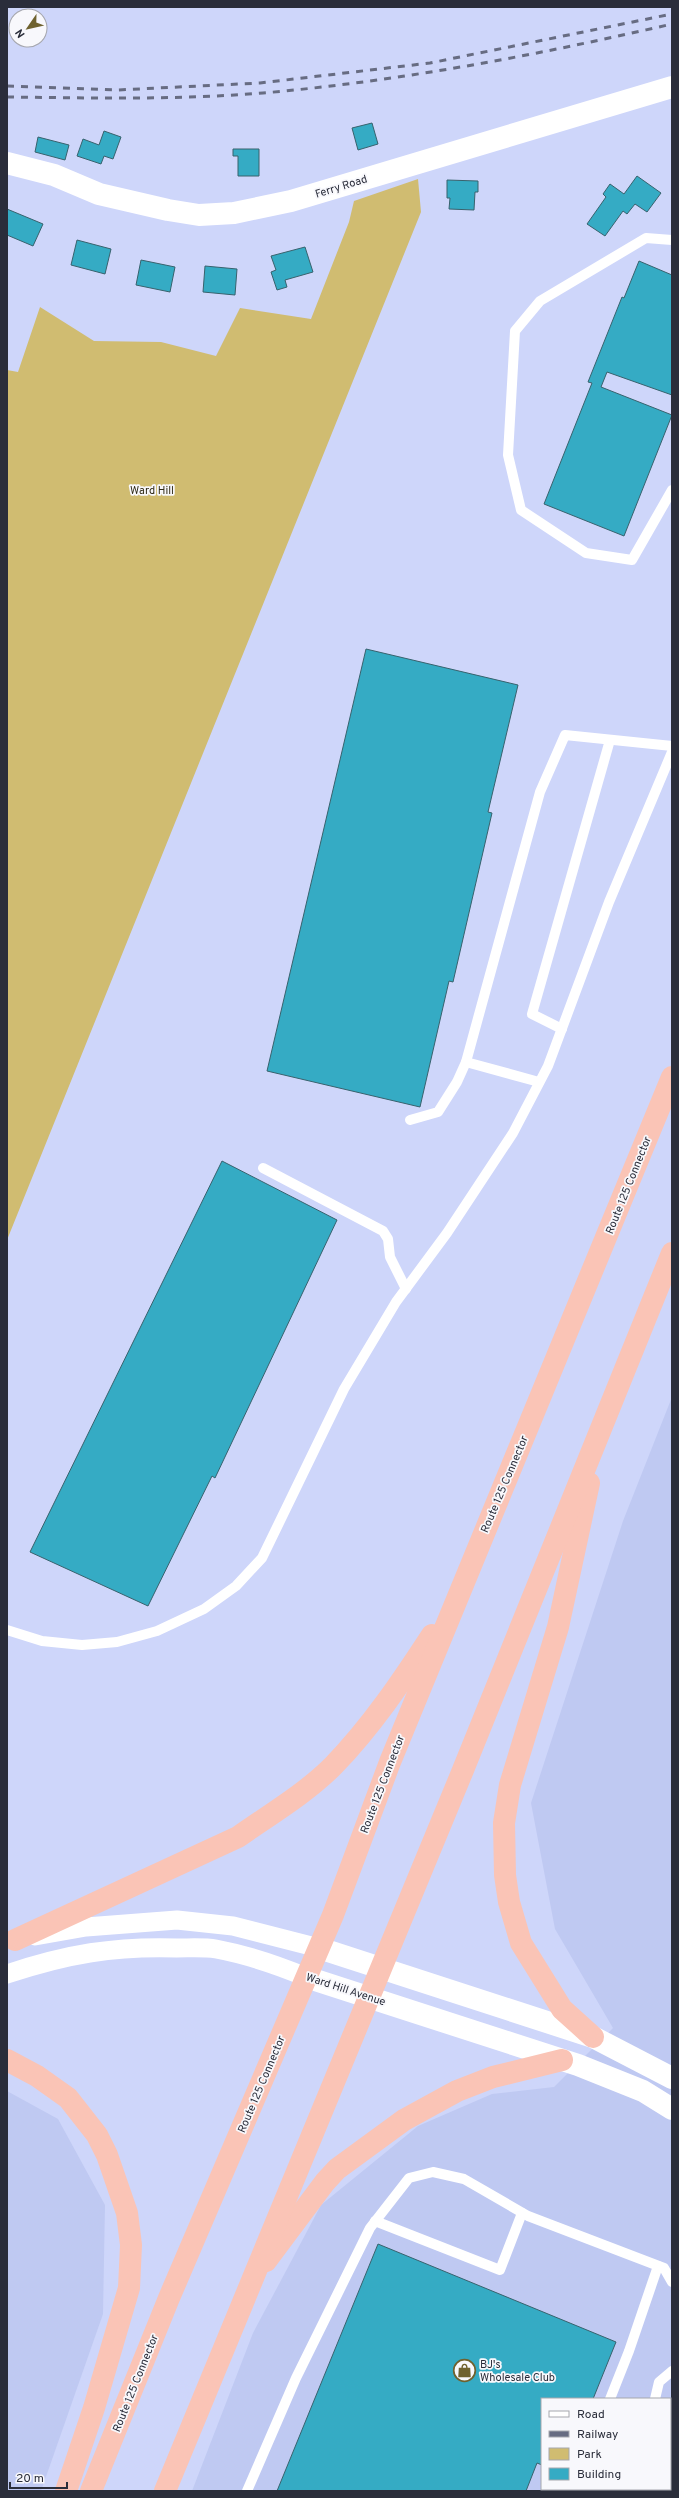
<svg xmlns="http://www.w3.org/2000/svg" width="679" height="2498" viewBox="0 0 679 2498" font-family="Overpass,sans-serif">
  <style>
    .built { fill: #bfc9f2; fill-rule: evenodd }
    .green { fill: #d0bc71 }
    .building { fill: #35abc4; stroke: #38626d }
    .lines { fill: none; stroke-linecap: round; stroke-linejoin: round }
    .service { stroke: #fff; stroke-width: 10 }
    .minor { stroke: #fff; stroke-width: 19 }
    .tertiary { stroke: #fff; stroke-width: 22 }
    .trunk { stroke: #fac4b6; stroke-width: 22 }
    .rail { stroke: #676c82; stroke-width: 3; stroke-dasharray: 7 7; stroke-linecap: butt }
    .labels { text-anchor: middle; stroke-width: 3.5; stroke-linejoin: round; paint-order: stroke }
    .street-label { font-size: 11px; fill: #2a2d3a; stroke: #f8f8fc }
    .park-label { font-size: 11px; fill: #302b17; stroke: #f8f8fc }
    .poi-label { font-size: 11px; fill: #2a2d3a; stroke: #f8f8fc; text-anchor: start }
  </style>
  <rect width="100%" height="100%" fill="#ced6fa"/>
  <g class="built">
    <path d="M672 1397V2491H192L253 2333 321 2205 418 2126 492 2094 554 2087 613 2028 555 1929 531 1803 623 1521ZM542 2399H670V2489H542Z"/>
    <path d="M7 2091 58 2119 105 2205 103 2314 41 2491H7Z"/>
  </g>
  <path class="green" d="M418 179 421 212 7 1240V370L18 372 40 307 94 341 161 342 216 356 240 308 311 319 349 222 354 201Z"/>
  <g class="building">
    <path d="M372 123 378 144 358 150 352 128Z"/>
    <path d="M104 131 121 137 113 159 104 156 101 164 77 156 83 139 99 145Z"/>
    <path d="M38 137 69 145 65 160 35 152Z"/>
    <path d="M233 149H259V176H238V156H233Z"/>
    <path d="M637 176 661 193 647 212 635 204 627 214 623 211 605 236 587 224 606 197 603 194 610 184 624 194Z"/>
    <path d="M447 180 478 181V192H475L474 210 449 209 450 198H447Z"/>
    <path d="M7 209 43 224 33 246 7 235Z"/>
    <path d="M77 240 111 249 105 274 71 265Z"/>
    <path d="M305 247 313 272 285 280 287 287 277 290 271 272 276 270 271 256Z"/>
    <path d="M141 260 175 267 170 292 136 285Z"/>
    <path d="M639 261 672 275V395L607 372 601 387 672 415 624 536 544 504 592 383 588 382 622 297 624 298Z"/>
    <path d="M205 266 237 269 235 295 203 292Z"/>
    <path d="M366 649 518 685 488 812 492 813 453 982 449 981 420 1107 267 1071Z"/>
    <path d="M222 1161 337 1220 215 1478 212 1476 148 1606 30 1552Z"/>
    <path d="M378 2244 616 2342 593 2399H542V2465L537 2463 526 2491H277Z"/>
    <path d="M672 2462V2491H666L670 2489Z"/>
  </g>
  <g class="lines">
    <g class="service">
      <path d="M672 240 646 238 540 301 515 331 508 455 521 510 586 553 632 560 672 490"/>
      <path d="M562 1029 532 1014 610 740"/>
      <path d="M539 1082 466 1062 540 792 565 735 672 746"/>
      <path d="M410 1120 438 1112 457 1082 466 1062"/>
      <path d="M263 1168 383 1231 388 1239 390 1257 406 1289"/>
      <path d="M7 1630 42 1641 82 1645 117 1642 157 1631 204 1609 236 1586 262 1558 344 1389 396 1302 447 1233 513 1133 548 1066 609 902 672 752"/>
      <path d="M375 2221 500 2270 522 2213"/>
      <path d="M610 2399 629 2351 658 2266"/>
      <path d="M655 2399 659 2382 672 2371"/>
      <path d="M589 2489 594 2491"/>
      <path d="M247 2491 296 2378 370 2228 409 2178 433 2172 464 2179 528 2216 664 2268 672 2282"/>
      <path d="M573 2491V2489"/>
      <path d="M633 2491V2489"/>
    </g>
    <g class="minor">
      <path d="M35 1936 86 1927 177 1920 233 1926 319 1948"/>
      <path d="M7 1974C67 1954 114 1946 177 1948 190 1948 204 1947 216 1949 248 1955 277 1965 306 1977"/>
    </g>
    <g class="tertiary">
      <path d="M7 163 54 175 99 194 168 210 199 215 234 213 291 201 672 87"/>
      <path d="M319 1948 593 2037 672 2078"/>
      <path d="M306 1977 578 2065 643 2091 672 2109"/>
    </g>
    <g class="trunk">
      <path d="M589 1483 558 1627 510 1785 504 1823 505 1875 509 1902 521 1943 562 2009 593 2037"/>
      <path d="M15 1940 238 1837C269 1815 305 1794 333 1766 371 1727 402 1681 432 1635"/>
      <path d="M7 2060 37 2076 68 2098 97 2135 107 2155 127 2213 131 2245 129 2288 94 2408 66 2491"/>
      <path d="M266 2261 325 2182 337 2169 404 2120 457 2091 493 2077 562 2060"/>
      <path d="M91 2491 169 2298 333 1915 390 1762 672 1077"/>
      <path d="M165 2491 463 1770 672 1253"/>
    </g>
    <g class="rail">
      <path d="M7 86 117 90 260 83 430 63 672 14"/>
      <path d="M7 97C92 98 178 100 263 93 401 81 537 55 672 24"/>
    </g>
  </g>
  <defs>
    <symbol id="shop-ring" viewBox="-11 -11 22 22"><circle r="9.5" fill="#f8f8fc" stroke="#6f622f" stroke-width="1.5"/><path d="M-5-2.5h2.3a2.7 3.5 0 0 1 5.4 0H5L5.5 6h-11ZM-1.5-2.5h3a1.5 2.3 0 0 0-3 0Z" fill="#6f622f"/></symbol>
  </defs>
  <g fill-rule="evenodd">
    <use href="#shop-ring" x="452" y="2358" width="25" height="25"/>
  </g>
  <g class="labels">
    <g class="street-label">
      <text transform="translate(341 186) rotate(-17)" y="4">Ferry Road</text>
      <text transform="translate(628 1185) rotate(-68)" y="4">Route 125 Connector</text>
      <text transform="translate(504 1484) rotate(-67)" y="4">Route 125 Connector</text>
      <text transform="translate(382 1784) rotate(-69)" y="4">Route 125 Connector</text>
      <text transform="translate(346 1989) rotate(18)" y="4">Ward Hill Avenue</text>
      <text transform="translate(261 2084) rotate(-67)" y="4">Route 125 Connector</text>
      <text transform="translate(135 2383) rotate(-68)" y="4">Route 125 Connector</text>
    </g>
    <g class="park-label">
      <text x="152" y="494">Ward Hill</text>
    </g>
    <g class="poi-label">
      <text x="480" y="2368">BJ's<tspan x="480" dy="13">Wholesale Club</tspan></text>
    </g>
  </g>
  <rect width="679" height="2498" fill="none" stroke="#2a2d3a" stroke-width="16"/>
  <rect x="541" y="2398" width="130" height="92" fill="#f8f8fc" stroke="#a6a7ae"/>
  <rect x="549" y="2411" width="20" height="6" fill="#ffffff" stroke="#a6a7ae"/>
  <text x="577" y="2418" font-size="12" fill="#2a2d3a">Road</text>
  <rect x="549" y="2431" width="20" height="6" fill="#676c82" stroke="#a6a7ae"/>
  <text x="577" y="2438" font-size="12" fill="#2a2d3a">Railway</text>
  <rect x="549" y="2448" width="20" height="12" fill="#d0bc71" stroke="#a6a7ae"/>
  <text x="577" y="2458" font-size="12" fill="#2a2d3a">Park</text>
  <rect x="549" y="2468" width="20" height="12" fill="#35abc4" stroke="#a6a7ae"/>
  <text x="577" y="2478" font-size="12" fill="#2a2d3a">Building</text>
  <g transform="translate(28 28) rotate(236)"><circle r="19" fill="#f8f8fc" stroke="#a6a7ae"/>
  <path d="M0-3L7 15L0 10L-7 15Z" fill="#6f622f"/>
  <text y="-6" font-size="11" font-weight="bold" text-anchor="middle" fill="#2a2d3a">N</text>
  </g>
  <path d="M10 2482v6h57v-6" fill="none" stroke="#2a2d3a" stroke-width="2"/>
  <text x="16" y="2482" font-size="12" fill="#2a2d3a" stroke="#f8f8fc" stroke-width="3" paint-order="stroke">20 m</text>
</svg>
